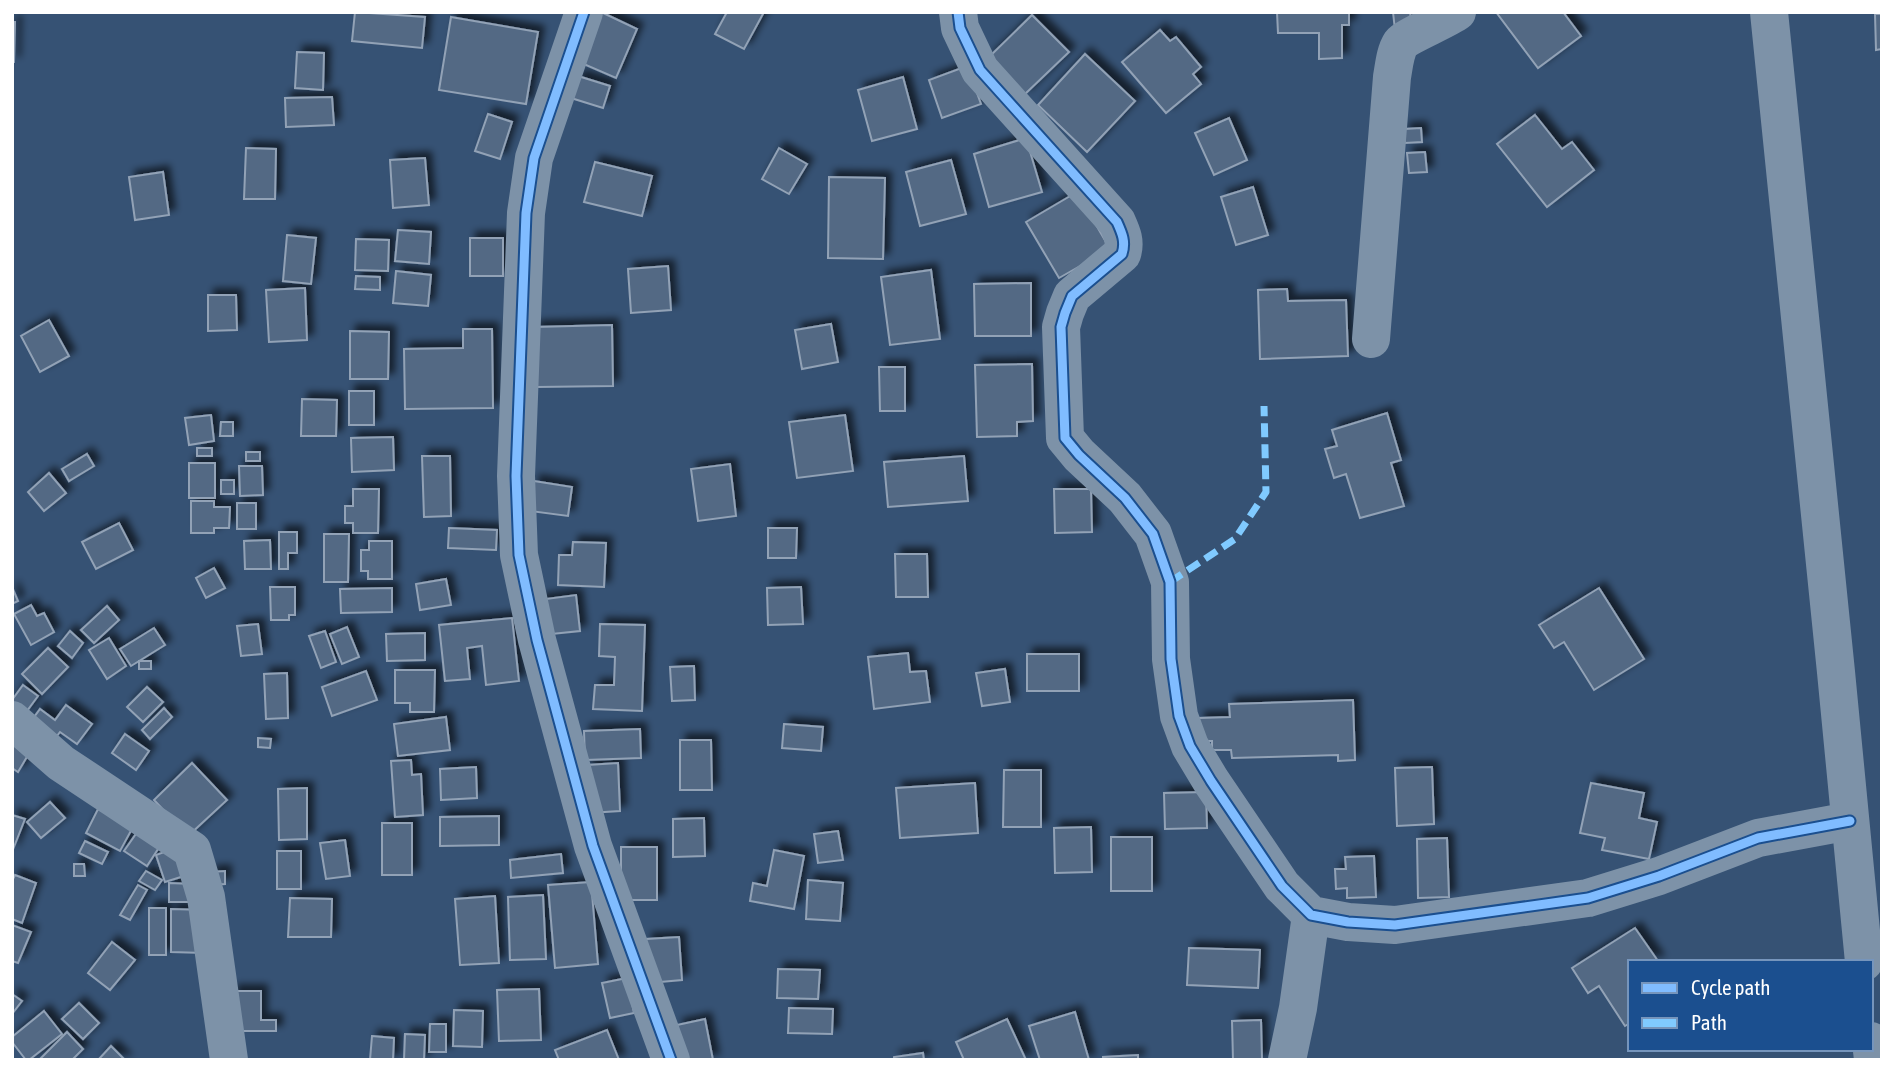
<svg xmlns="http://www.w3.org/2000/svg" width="1894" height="1072" viewBox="0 0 1894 1072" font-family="'Asap Condensed',sans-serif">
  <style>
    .building { fill: #526984; stroke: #92a2b6; stroke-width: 2; filter: url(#shadow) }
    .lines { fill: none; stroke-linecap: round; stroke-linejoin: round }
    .minor { stroke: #7d92a8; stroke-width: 38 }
    .quiet { stroke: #80caff; stroke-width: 7; stroke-dasharray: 14 7; stroke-linecap: butt }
    .cycleway-casing { stroke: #1b4f8f; stroke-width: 13 }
    .cycleway { stroke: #80bcff; stroke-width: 9 }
  </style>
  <defs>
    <filter id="shadow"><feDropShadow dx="6" dy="-6" stdDeviation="3.5" flood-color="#0009"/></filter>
  </defs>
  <rect width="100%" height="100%" fill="#365274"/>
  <g class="building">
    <path d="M355 12 425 17 422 48 352 41Z"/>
    <path d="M601 12 637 29 616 78 579 62Z"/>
    <path d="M727 12H764L744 49 715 34Z"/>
    <path d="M1277 12H1349V25H1342V58L1319 59V33H1278Z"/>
    <path d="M1393 12H1410L1412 28 1395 30Z"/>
    <path d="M1496 12H1563L1581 36 1538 68Z"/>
    <path d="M1875 14H1882V49L1876 50Z"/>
    <path d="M1032 15 1069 52 1024 95 988 58Z"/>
    <path d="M451 17 538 32 526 104 439 90Z"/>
    <path d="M12 22H15L14 62H12Z"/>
    <path d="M1160 30 1170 41 1176 37 1201 67 1193 74 1201 84 1166 113 1122 62Z"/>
    <path d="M297 52 324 53 323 90 295 88Z"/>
    <path d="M1085 54 1135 101 1087 152 1038 105Z"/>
    <path d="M967 66 981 104 942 118 929 80Z"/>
    <path d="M578 76 610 86 603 108 571 98Z"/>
    <path d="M903 77 917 129 872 141 858 90Z"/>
    <path d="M332 97 334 125 286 127 285 98Z"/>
    <path d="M488 114 512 122 500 159 475 151Z"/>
    <path d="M1535 115 1562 149 1572 142 1594 170 1547 207 1497 144Z"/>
    <path d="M1229 118 1247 160 1214 175 1195 133Z"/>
    <path d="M1421 128 1422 142 1405 143 1404 129Z"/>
    <path d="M1026 138 1042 192 989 207 974 154Z"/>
    <path d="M246 148 276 149 275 199H244Z"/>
    <path d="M779 148 807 164 789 194 762 179Z"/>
    <path d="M1425 152 1427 172 1409 173 1407 153Z"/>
    <path d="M425 158 429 205 393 208 390 160Z"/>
    <path d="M951 160 966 214 920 226 906 172Z"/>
    <path d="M595 162 652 176 642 216 584 202Z"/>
    <path d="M163 172 169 215 135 220 129 177Z"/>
    <path d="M829 177 885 178 883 259 828 258Z"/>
    <path d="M1253 187 1268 235 1236 245 1221 197Z"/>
    <path d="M1077 192 1110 249 1059 278 1026 222Z"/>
    <path d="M398 230 431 232 429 264 395 261Z"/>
    <path d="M287 235 316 238 311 284 283 281Z"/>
    <rect x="470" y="238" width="33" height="38"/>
    <path d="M356 239 389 240 388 271 355 270Z"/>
    <path d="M668 266 671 310 631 313 628 269Z"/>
    <path d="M931 270 940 339 890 345 881 277Z"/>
    <path d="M396 271 431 275 428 306 393 303Z"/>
    <path d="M356 276 380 277V290L355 289Z"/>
    <path d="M1031 283V336H975L974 284Z"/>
    <path d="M305 288 307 340 269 342 266 290Z"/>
    <path d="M1287 289 1288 301 1346 300 1348 356 1260 359 1258 290Z"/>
    <path d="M208 295H236L237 330 208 331Z"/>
    <path d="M49 320 69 356 40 372 21 336Z"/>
    <path d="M831 324 838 362 802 369 795 330Z"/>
    <path d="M612 325 613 386 536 387 534 327Z"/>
    <path d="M463 329H492L493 408 405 409 404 349 463 348Z"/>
    <path d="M350 331 389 332 388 379H350Z"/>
    <path d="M1032 364 1033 421 1017 422V436L977 437 975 365Z"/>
    <path d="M879 367H905V411H880Z"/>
    <rect x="349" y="391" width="25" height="34"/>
    <path d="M302 399 337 400 336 436H301Z"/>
    <path d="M1387 413 1401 460 1391 463 1404 506 1360 518 1346 474 1334 478 1325 449 1337 446 1332 430Z"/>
    <path d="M211 415 214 441 189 445 185 418Z"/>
    <path d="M845 415 853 471 797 478 789 422Z"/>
    <path d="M221 422H233V436H220Z"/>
    <path d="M393 437 394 470 352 472 351 438Z"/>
    <rect x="197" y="448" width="15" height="8"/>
    <rect x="246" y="452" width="14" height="9"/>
    <path d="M87 454 94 466 69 481 62 469Z"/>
    <path d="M422 456H450L451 516 424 517Z"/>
    <path d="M964 456 968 501 888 507 884 462Z"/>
    <rect x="189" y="463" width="26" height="35"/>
    <path d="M730 464 736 516 698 521 691 469Z"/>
    <path d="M239 466H262L263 495 240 496Z"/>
    <path d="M49 473 66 493 44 511 28 492Z"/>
    <rect x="221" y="480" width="13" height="14"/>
    <path d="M534 481 572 487 568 516 530 511Z"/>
    <path d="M353 489H379L378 533H353V523H345V506H353Z"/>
    <path d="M1054 489H1091L1092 532 1055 533Z"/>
    <path d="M191 501H214V507H230L229 528H214V533H191Z"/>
    <rect x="237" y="503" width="19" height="26"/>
    <path d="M119 523 133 550 96 569 82 542Z"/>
    <path d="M449 528 497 530 496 550 448 548Z"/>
    <path d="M768 528H797L796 558H768Z"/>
    <path d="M279 532H297V553H288V569H279Z"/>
    <path d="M324 534H349L348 582H324Z"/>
    <path d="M270 540 271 569H245L244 541Z"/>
    <path d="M369 541H392V579H368V571H361V550H369Z"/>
    <path d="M573 542 606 543 604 587 558 585 559 555H572Z"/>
    <path d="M895 554H927L928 597H896Z"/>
    <path d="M214 568 225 588 206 598 196 578Z"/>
    <path d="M446 579 451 605 420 610 416 584Z"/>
    <path d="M12 587 18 601 12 604Z"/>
    <path d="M270 587H295V615H289V620H271Z"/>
    <path d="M801 587 803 624 768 625 767 588Z"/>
    <path d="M392 588V612L341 613 340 589Z"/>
    <path d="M1599 588 1644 659 1594 690 1564 642 1554 648 1539 625Z"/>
    <path d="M576 595 580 631 542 635 538 600Z"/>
    <path d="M31 605 37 616 44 613 54 632 31 645 14 614Z"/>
    <path d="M107 606 119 620 94 643 81 630Z"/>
    <path d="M512 618 519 681 486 685 482 646 467 648 470 679 445 681 439 625Z"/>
    <path d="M258 624 262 654 241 656 237 626Z"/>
    <path d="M600 624 645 625 642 711 593 709 595 685H614L615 657 599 656Z"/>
    <path d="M347 627 359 657 342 664 330 634Z"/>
    <path d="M154 628 165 645 131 666 120 649Z"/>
    <path d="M70 631 83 643 72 658 58 646Z"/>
    <path d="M325 631 336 662 321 668 309 636Z"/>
    <path d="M425 633V660L387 661 386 634Z"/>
    <path d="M109 638 126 666 107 679 89 650Z"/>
    <path d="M48 648 68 667 42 694 22 674Z"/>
    <path d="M908 653 910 672 926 671 930 702 874 709 868 657Z"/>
    <rect x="1027" y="654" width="52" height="37"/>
    <rect x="139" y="661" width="12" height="8"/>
    <path d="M694 666 695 700 672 701 670 667Z"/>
    <path d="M1005 669 1010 702 982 706 976 673Z"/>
    <path d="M395 670H435L434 712H410V703H395Z"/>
    <path d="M366 671 377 700 332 716 322 687Z"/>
    <path d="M287 673 288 718 266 719 264 674Z"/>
    <path d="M23 685 38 696 24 715 12 706V700Z"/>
    <path d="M147 687 163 702 143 722 127 707Z"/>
    <path d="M1353 700 1355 760 1338 761V755L1232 758 1231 750H1212V741H1200L1199 718 1230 717 1229 704Z"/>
    <path d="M66 705 92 724 77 744 60 732 53 741 29 724 40 709 55 720Z"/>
    <path d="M164 708 172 717 150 739 142 730Z"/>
    <path d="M446 717 450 750 398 756 394 724Z"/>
    <path d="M784 724 823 727 821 751 782 748Z"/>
    <path d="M640 729 641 758 585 760 584 731Z"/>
    <path d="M125 734 149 751 136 770 112 753Z"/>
    <path d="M258 738 271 739 270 748 258 747Z"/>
    <path d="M680 740H711L712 790H680Z"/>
    <path d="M16 742 31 750 18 772 12 768V749Z"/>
    <path d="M411 760 412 775 421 774 423 815 395 817 391 761Z"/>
    <path d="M192 763 227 800 188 836 154 800Z"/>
    <path d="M618 763 620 811 589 813 587 765Z"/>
    <path d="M476 767 477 798 441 800 440 769Z"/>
    <path d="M1432 767 1434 824 1397 826 1395 768Z"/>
    <path d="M1004 770H1041V827H1003Z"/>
    <path d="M975 783 978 833 900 838 896 788Z"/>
    <path d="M1591 783 1644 793 1639 818 1657 822 1649 859 1602 850 1605 838 1580 833Z"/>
    <path d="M307 788V839L279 840 278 789Z"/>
    <path d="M1206 792 1207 828 1165 829 1164 793Z"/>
    <path d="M50 802 65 818 41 838 27 822Z"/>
    <path d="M98 809 133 827 120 851 86 833Z"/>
    <path d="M12 815 25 819 12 852Z"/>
    <path d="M499 816V845L440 846V817Z"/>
    <path d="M704 818 705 856 673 857V819Z"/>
    <rect x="382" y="823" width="30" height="52"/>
    <path d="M1091 827 1092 872 1055 873 1054 828Z"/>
    <path d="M138 831 160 846 147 866 124 851Z"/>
    <path d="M838 831 843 860 818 863 814 834Z"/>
    <rect x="1111" y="837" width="41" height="54"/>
    <path d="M1447 838 1449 897 1418 898 1417 839Z"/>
    <path d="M345 840 350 876 326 879 320 843Z"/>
    <path d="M85 841 108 852 102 864 79 853Z"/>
    <rect x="621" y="847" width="36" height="53"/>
    <path d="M175 848 184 876 165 882 156 855Z"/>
    <path d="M774 850 804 856 794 909 750 901 753 883 767 886Z"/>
    <rect x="277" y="851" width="24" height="38"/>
    <path d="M561 854 563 873 511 878 510 860Z"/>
    <path d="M1374 856 1376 897 1347 898V888L1336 889 1335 869H1346L1345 857Z"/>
    <path d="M74 864H84L85 876H74Z"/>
    <path d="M146 871 162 880 155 890 139 881Z"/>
    <path d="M225 871V884L210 885V872Z"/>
    <path d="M15 875 36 883 22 923 12 919V881Z"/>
    <path d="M808 880 843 883 840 921 806 919Z"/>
    <path d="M591 882 598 964 555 968 548 885Z"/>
    <path d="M169 883 193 884 192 902H169Z"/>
    <path d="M138 885 147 890 130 920 120 915Z"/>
    <path d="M543 895 546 959 510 960 508 897Z"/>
    <path d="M495 896 499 963 460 965 455 899Z"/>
    <path d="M290 898 332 899 331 937H288Z"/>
    <rect x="149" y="908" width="17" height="47"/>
    <path d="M171 909 205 910 204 953 171 952Z"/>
    <path d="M12 925 31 932 18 963 12 961Z"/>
    <path d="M1635 928 1658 961 1630 962V1023L1625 1026 1599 986 1588 993 1572 968Z"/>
    <path d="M679 937 682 980 649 983 646 939Z"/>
    <path d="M112 942 135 960 110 990 88 973Z"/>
    <path d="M1189 948 1260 950 1258 988 1187 985Z"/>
    <path d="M778 969 820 970 818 999 777 998Z"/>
    <path d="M627 978 634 1013 610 1018 602 983Z"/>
    <path d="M539 989 541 1040 499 1041 497 990Z"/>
    <path d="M232 991H261V1020H276V1031H232Z"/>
    <path d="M12 994 22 1001 12 1014Z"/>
    <path d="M79 1003 99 1023 83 1039 62 1019Z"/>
    <path d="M789 1008 833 1009 832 1034 788 1033Z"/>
    <path d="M454 1010 483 1011 482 1047 453 1046Z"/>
    <path d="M44 1011 62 1034 29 1060H26L12 1042V1037Z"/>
    <path d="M1075 1012 1089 1060H1040L1029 1026Z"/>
    <path d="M705 1019 713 1060H684L677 1025Z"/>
    <path d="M1007 1019 1026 1060H964L956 1042Z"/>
    <path d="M1261 1020 1262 1060H1233L1232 1021Z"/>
    <path d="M430 1024H446V1052H429Z"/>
    <path d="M607 1030 619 1060H559L555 1050Z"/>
    <path d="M67 1032 83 1049 72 1060H39Z"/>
    <path d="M405 1034 425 1035 424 1060H404Z"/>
    <path d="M372 1036 394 1038 393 1060H370Z"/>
    <path d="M111 1046 125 1060H98Z"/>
    <path d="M923 1053 924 1060H894V1057Z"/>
    <path d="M1138 1055V1060H1103V1057Z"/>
  </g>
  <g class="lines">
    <g class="minor">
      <path d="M584 12 534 158 526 213 516 476 519 555 537 640 593 846 671 1060"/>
      <path d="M958 12 960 28 980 70 1117 222C1122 233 1126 242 1122 254L1072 296 1065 313 1061 327 1065 438 1079 455 1125 498 1153 534 1170 582 1171 659 1179 716 1190 746 1211 781 1282 886 1311 915 1348 922 1395 925 1588 898 1659 876 1758 838 1850 821"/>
      <path d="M1769 12 1836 672 1864 962"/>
      <path d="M1371 339 1392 77C1394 66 1395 52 1401 43 1405 37 1446 20 1457 12"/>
      <path d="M12 720 61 763 192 850 206 897 229 1060"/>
      <path d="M1871 1041 1873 1060"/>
      <path d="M1287 1060 1298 1008 1311 915"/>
    </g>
    <path class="quiet" d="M1170 582 1235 539 1266 492 1264 406"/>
    <defs>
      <g id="cycleway">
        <path d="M584 12 534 158 526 213 516 476 519 555 537 640 593 846 671 1060"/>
        <path d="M958 12 960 28 980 70 1117 222C1122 233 1126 242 1122 254L1072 296 1065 313 1061 327 1065 438 1079 455 1125 498 1153 534 1170 582 1171 659 1179 716 1190 746 1211 781 1282 886 1311 915 1348 922 1395 925 1588 898 1659 876 1758 838 1850 821"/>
      </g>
    </defs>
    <use href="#cycleway" class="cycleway-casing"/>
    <use href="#cycleway" class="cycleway"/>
  </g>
  <rect width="1894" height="1072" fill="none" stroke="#ffffff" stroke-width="28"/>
  <rect x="1628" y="960" width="245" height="91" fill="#1b4f8f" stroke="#7695bc" stroke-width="2"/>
  <rect x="1642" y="983" width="35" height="10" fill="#80bcff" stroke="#7695bc" stroke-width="2"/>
  <text x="1691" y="995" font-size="21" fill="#ffffff">Cycle path</text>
  <rect x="1642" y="1018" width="35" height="10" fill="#80caff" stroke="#7695bc" stroke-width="2"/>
  <text x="1691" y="1030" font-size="21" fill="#ffffff">Path</text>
</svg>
